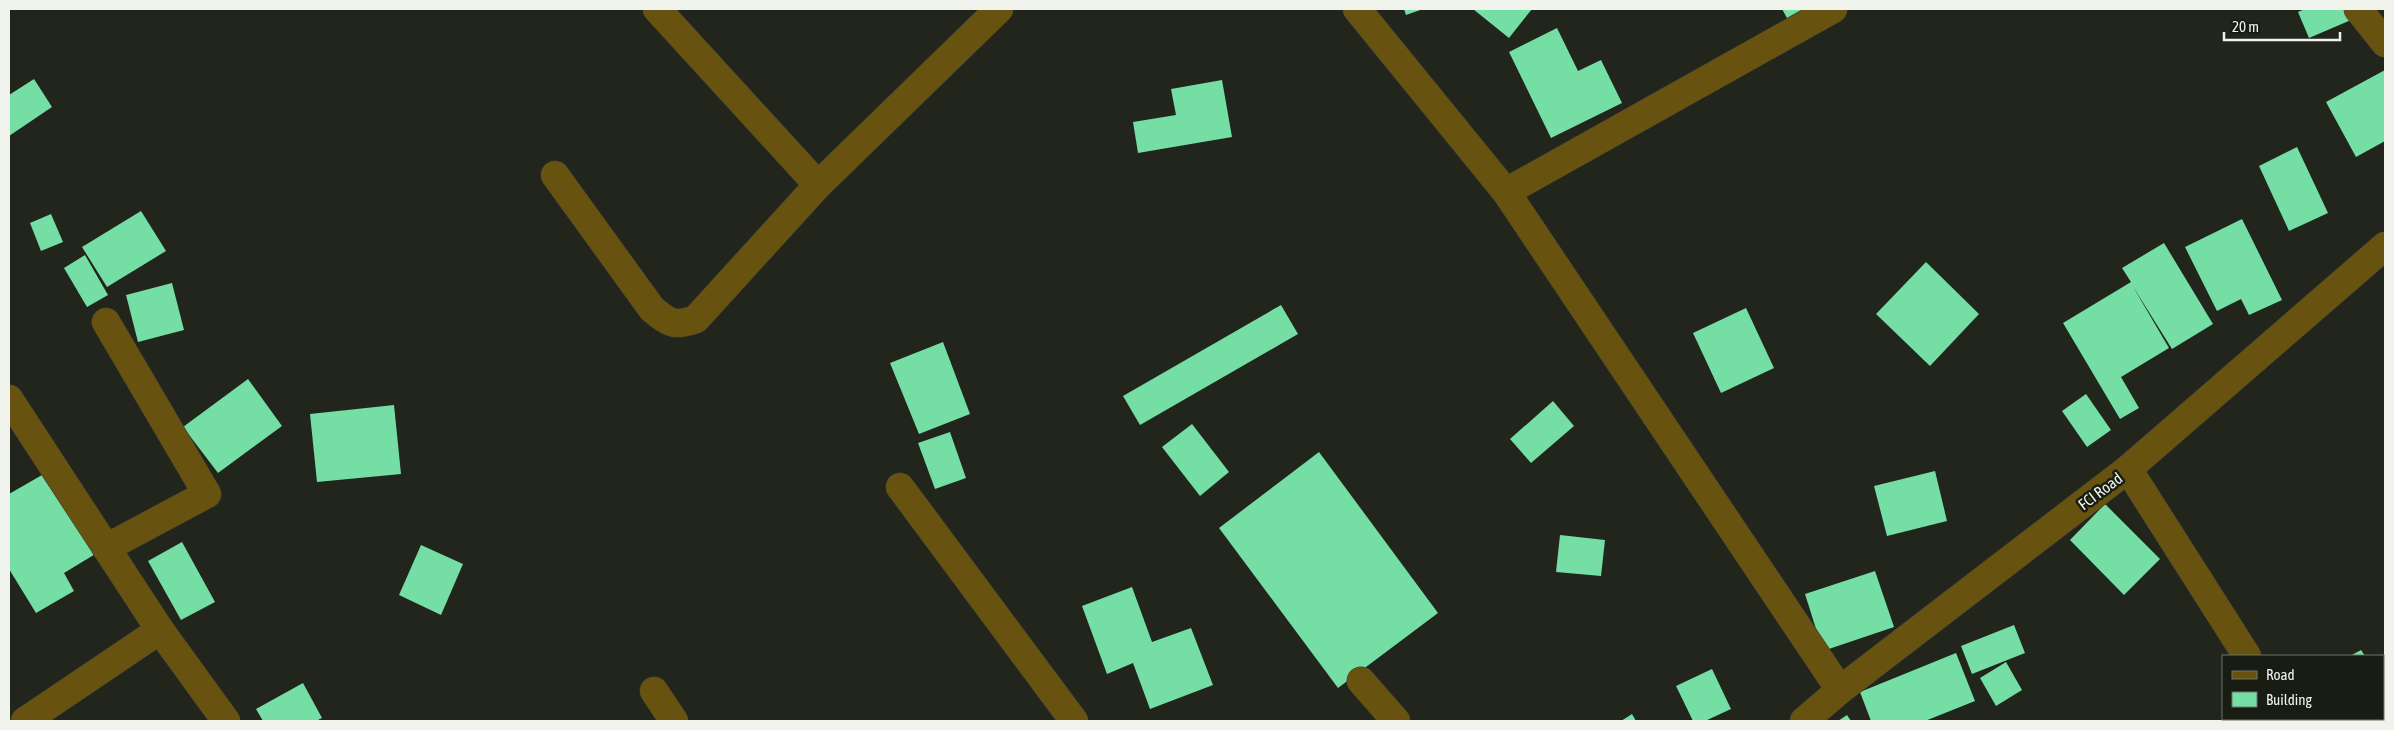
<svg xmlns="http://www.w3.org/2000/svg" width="2394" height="730" viewBox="0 0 2394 730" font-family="'Asap Condensed',sans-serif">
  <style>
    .building { fill: #74dea5 }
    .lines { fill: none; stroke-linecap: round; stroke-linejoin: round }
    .minor-casing { stroke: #3e4238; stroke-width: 29 }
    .tertiary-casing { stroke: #3e4238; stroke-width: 29 }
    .minor { stroke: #675210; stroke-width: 28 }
    .tertiary { stroke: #675210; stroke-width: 28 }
    .labels { text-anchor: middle; stroke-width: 5; stroke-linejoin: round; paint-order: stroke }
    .street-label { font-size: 16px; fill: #f0f3ec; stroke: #181c12 }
  </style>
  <rect width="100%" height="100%" fill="#21251b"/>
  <g class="building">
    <path d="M1404 9H1423L1406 15Z"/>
    <path d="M1473 9H1532L1509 38Z"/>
    <path d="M1782 9H1803L1787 18Z"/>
    <path d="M2305 9H2347L2351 20 2309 38 2298 12Z"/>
    <path d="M1557 28 1578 71 1601 60 1622 103 1551 138 1509 52Z"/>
    <path d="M2385 70V141L2356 157 2326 102Z"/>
    <path d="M34 79 52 107 9 136V95Z"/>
    <path d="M1222 80 1232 137 1138 153 1133 122 1176 115 1171 89Z"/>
    <path d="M2297 147 2328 213 2289 231 2259 166Z"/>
    <path d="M141 211 166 251 107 287 82 247Z"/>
    <path d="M51 214 63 242 41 251 30 223Z"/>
    <path d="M2242 219 2282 300 2249 315 2241 299 2217 311 2185 247Z"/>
    <path d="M2164 243 2213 324 2172 349 2132 285 2169 348 2121 377 2139 408 2120 419 2063 323 2131 282 2122 268Z"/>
    <path d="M85 255 108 295 87 307 64 268Z"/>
    <path d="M1926 262 1979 314 1930 366 1876 314Z"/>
    <path d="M172 283 184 330 138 342 126 295Z"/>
    <path d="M1281 305 1298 334 1140 425 1123 396Z"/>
    <path d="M1746 308 1774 368 1721 393 1693 333Z"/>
    <path d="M943 342 970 414 919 434 890 363Z"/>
    <path d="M248 379 282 426 218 473 183 427Z"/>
    <path d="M2086 394 2111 430 2087 447 2062 411Z"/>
    <path d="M1553 401 1574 426 1531 463 1510 439Z"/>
    <path d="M394 405 401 474 317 482 310 414Z"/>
    <path d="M1192 424 1229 472 1200 496 1162 447Z"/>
    <path d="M950 432 966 478 935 489 918 443Z"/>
    <path d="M1319 452 1438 613 1338 688 1219 528Z"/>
    <path d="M49 471 97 553 64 573 74 591 36 613 9 569V494Z"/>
    <path d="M1935 471 1947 521 1887 536 1874 486Z"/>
    <path d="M2105 504 2160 559 2124 595 2070 540Z"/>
    <path d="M1560 535 1605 540 1601 576 1556 572Z"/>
    <path d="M182 542 215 602 181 620 148 561Z"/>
    <path d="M421 545 463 564 441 615 399 595Z"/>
    <path d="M1875 571 1894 627 1823 651 1805 594Z"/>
    <path d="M1132 587 1152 642 1191 628 1213 685 1150 709 1133 663 1107 674 1082 606Z"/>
    <path d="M2014 625 2025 653 1972 674 1961 646Z"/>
    <path d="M2361 650 2365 656H2350Z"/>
    <path d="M1956 653 1975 701 1925 721H1871L1860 692Z"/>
    <path d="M2006 662 2022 690 1996 706 1980 678Z"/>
    <path d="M1712 669 1731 709 1705 721H1693L1676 686Z"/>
    <path d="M303 683 322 718 316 721H263L256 709Z"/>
    <path d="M2383 690 2385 695V708L2383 709Z"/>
    <path d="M1632 714 1636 721H1621Z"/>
    <path d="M1847 715 1851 721H1838Z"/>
    <path d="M2336 719H2365L2360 721H2337Z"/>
  </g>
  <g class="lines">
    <defs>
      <g id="minor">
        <path d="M657 9 818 185"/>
        <path d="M1357 9 1506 192 1840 690"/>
        <path d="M2358 9 2385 43"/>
        <path d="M555 175 652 309C669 323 674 327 696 319L818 185 999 9"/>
        <path d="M1506 192 1833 9"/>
        <path d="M106 322 207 494 106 548"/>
        <path d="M9 399 160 630 25 721"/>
        <path d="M2128 469 2247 656"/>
        <path d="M900 487 1074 721"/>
        <path d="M160 630 226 721"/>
        <path d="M1361 681 1396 721"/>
        <path d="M654 691 674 721"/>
        <path d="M2287 719 2288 721"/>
      </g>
      <path id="tertiary" d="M1804 721 1840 690 2128 469 2385 246"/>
    </defs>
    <use href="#minor" class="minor-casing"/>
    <use href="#tertiary" class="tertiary-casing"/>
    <use href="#minor" class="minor"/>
    <use href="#tertiary" class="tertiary"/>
  </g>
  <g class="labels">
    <g class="street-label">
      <text transform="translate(2100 491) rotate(-37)" y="6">FCI Road</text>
    </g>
  </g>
  <rect width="2394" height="730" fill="none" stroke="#f0f3ec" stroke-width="20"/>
  <rect x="2222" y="655" width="162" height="65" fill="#181c12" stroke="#6e7269"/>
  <rect x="2232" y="671" width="25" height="8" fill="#675210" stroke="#6e7269"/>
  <text x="2266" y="680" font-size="15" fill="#f0f3ec">Road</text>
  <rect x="2232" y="692" width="25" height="15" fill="#74dea5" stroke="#6e7269"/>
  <text x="2266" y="705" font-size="15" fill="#f0f3ec">Building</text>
  <path d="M2224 32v8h116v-8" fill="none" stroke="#f0f3ec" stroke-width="2.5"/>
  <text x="2232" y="32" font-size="15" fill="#f0f3ec" stroke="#181c12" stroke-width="4" paint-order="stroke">20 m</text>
</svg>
